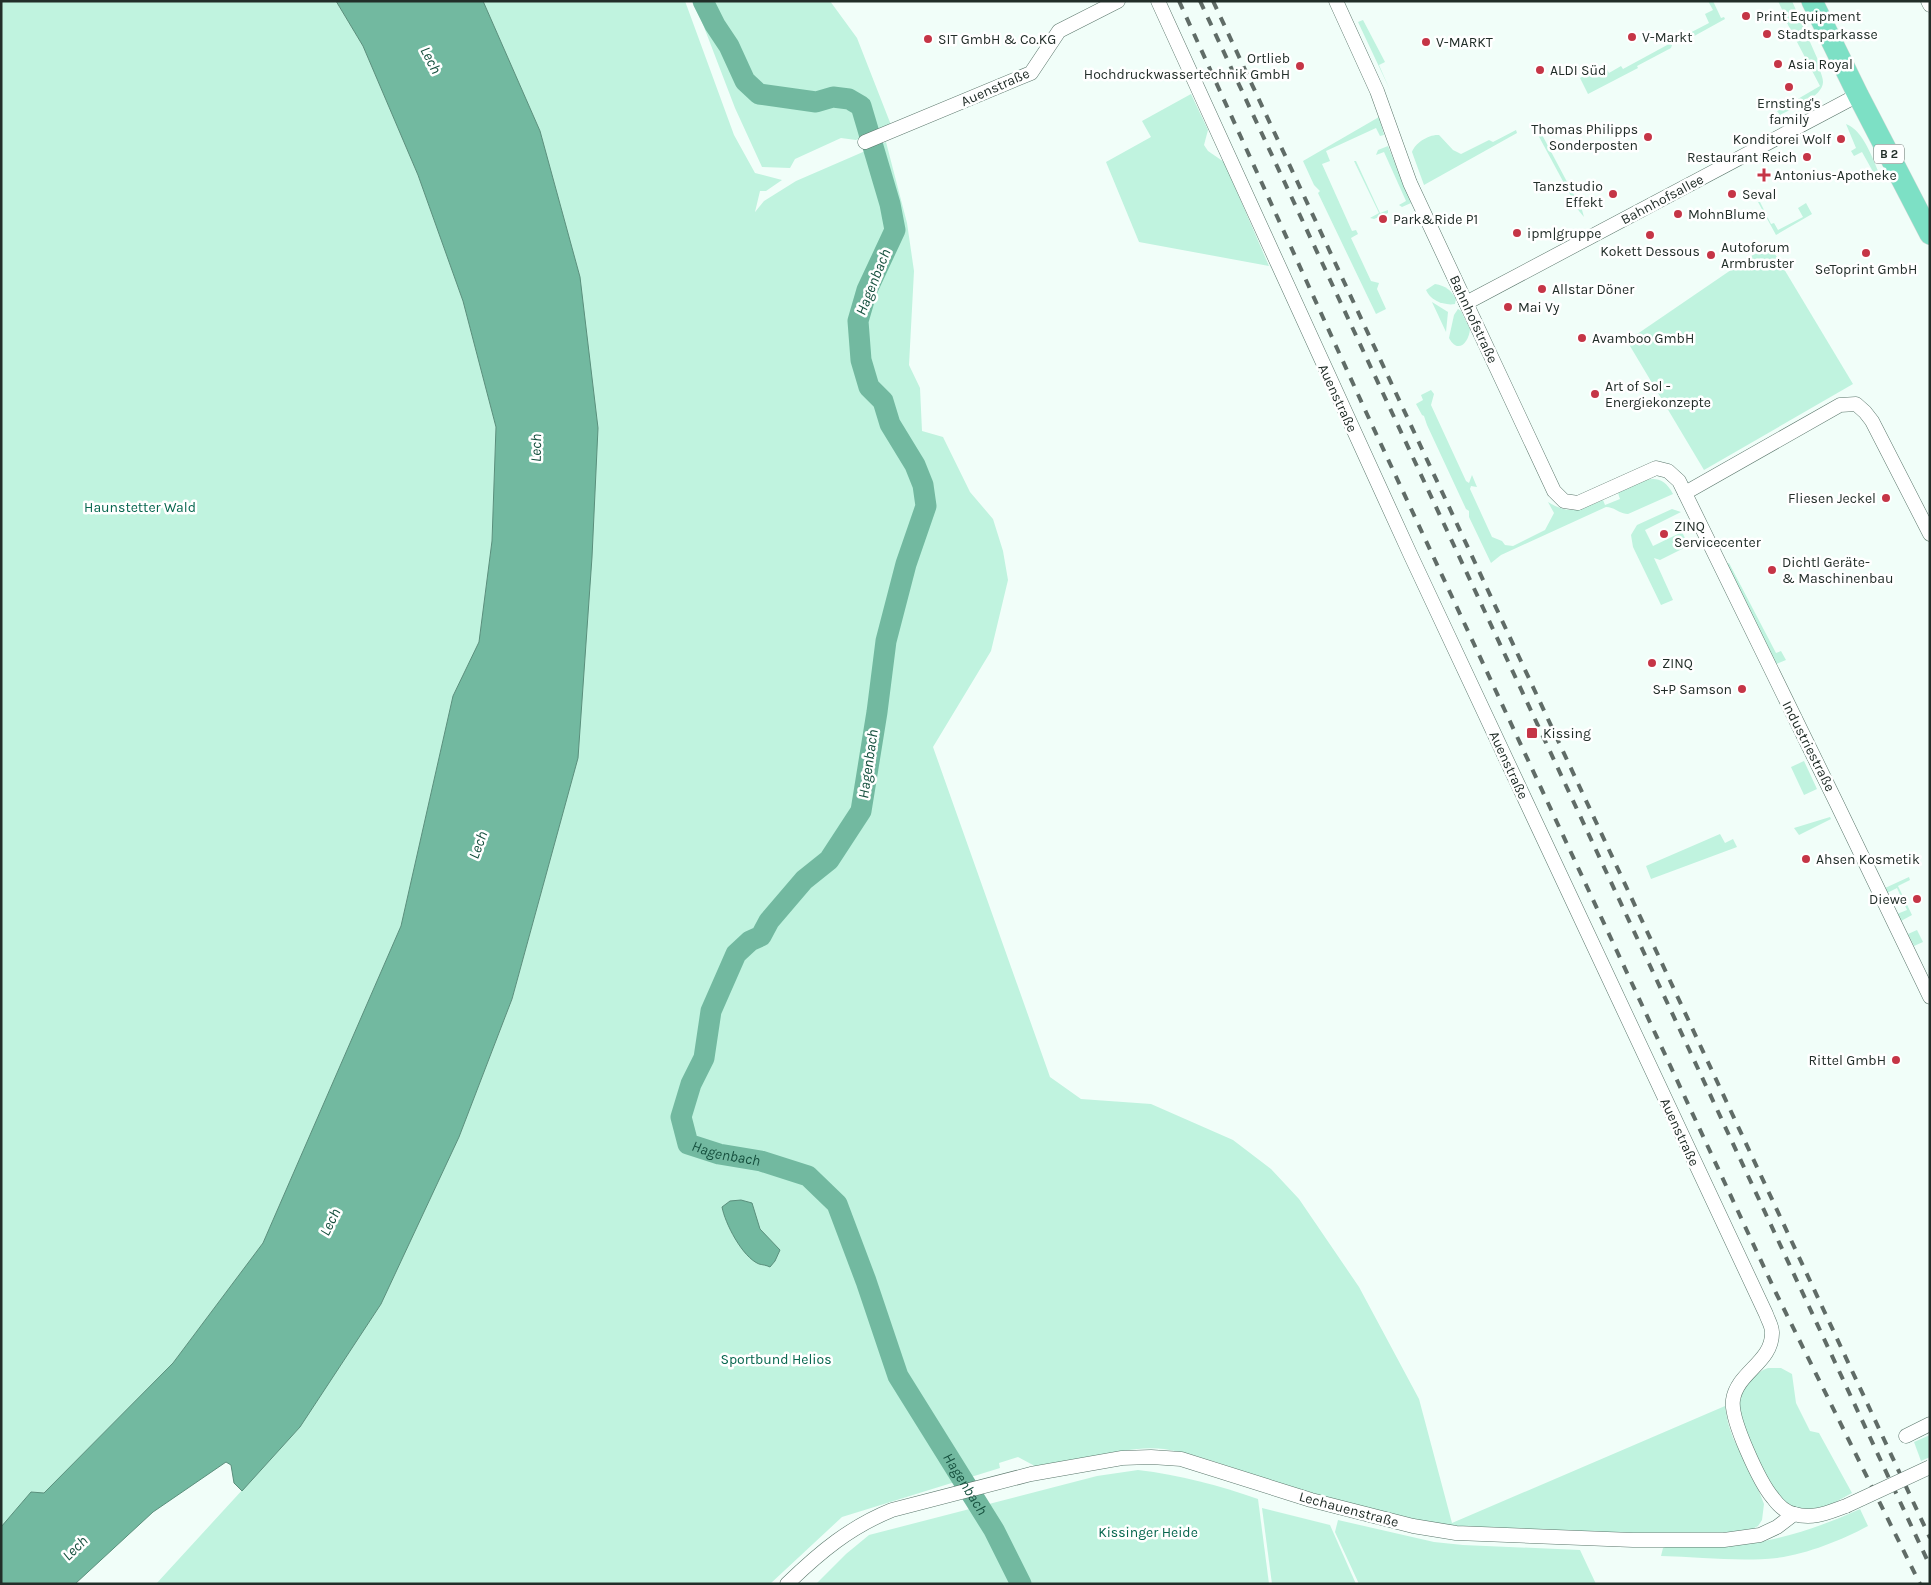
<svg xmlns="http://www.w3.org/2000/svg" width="1931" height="1585" viewBox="0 0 1931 1585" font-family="Karla,sans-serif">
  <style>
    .green { fill: #c0f3df }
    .water { fill: #72b9a0; stroke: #5a8f7c }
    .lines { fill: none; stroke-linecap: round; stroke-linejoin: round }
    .river { stroke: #72b9a0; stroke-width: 21 }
    .minor-casing { stroke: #5a766b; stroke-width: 15 }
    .primary-casing { stroke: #d7d9d8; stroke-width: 22 }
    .minor { stroke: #fff; stroke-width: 14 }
    .primary { stroke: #7de0c5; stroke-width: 21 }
    .rail { stroke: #606c67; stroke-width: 4; stroke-dasharray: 9 9; stroke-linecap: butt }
    .minor-bridge-casing { stroke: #5a766b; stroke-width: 15; stroke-linecap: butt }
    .minor-bridge { stroke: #fff; stroke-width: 14 }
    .poi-dot { fill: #c53546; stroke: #fff; stroke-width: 2 }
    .labels { text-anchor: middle; stroke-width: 5; stroke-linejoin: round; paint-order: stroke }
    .shield { fill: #fff; stroke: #646d69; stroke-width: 1 }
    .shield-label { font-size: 12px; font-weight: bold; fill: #222e29 }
    .poi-label { font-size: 14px; fill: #222e29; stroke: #fff; text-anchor: start }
    .street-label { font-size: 14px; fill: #222e29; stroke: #fff }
    .park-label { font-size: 14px; fill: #06664e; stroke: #fff }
    .water-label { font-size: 15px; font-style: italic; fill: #16503e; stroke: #fff }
  </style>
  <rect width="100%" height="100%" fill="#f1fef9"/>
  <g class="green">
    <path d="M1 1H336L363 46 418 175 463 301 496 427 492 541 479 642 453 696 401 926 263 1243 173 1363 44 1493H31L1 1527Z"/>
    <path d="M483 1H685L734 135 755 173 782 180 766 191H760L755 212 764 201 796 181 886 142 907 223 914 271 909 365 920 388 922 431 943 437 970 492 993 519 1003 551 1008 580 991 651 933 747 1050 1077 1081 1099 1151 1104 1233 1140 1271 1169 1299 1199 1359 1287 1419 1399 1452 1523 1725 1406 1728 1423 1733 1438 1753 1476 1764 1504 1762 1520 1758 1526 1751 1530 1729 1532 1563 1533 1455 1526 1453 1525 1454 1528C1395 1519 1335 1502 1277 1483 1241 1471 1203 1455 1164 1449 1127 1444 1081 1462 1046 1472L1018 1457 999 1463 1000 1468 842 1517 770 1584H156L300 1427 381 1304 459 1137 512 1000 578 758 580 277 540 131Z"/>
    <path d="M694 1H700L710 22 727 49 738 73 751 94 778 102 795 101 803 93 760 90 750 82 742 69 729 39 716 23 706 1H830L857 38 891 125 856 140 841 138 795 159 790 168 762 167 735 108Z"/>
    <path d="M1708 1H1713L1721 18 1724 17 1725 19 1687 40 1682 37 1709 23 1705 14 1713 10Z"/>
    <path d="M1778 1H1792L1821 67 1820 70C1821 74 1823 78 1823 82 1823 97 1791 109 1780 115L1777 111 1820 86 1786 21 1787 20Z"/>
    <path d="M1363 20 1385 62 1379 65 1390 90 1358 22Z"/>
    <path d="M1669 44 1672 45 1671 48 1637 66 1638 68 1588 94 1580 78 1604 64 1609 73 1621 66 1623 69Z"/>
    <path d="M1191 94 1208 130 1204 145 1208 151 1224 162 1269 266 1139 242 1106 162 1151 137 1142 121Z"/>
    <path d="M1379 117 1384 135 1380 136 1376 128 1326 151 1330 161 1322 164 1352 231 1356 230 1358 234 1351 238 1371 281 1379 283 1377 289 1386 309 1376 314 1318 193 1320 191 1314 185 1303 161Z"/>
    <path d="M1846 124C1864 131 1872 158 1880 175L1876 177 1862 152 1854 156 1851 151 1856 148Z"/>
    <path d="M1516 130 1517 133 1424 185 1412 152C1415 143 1429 134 1439 135L1453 150 1461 154 1489 140 1493 142Z"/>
    <path d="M1540 131 1582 210 1584 217 1579 211 1537 133Z"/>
    <path d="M1388 146 1411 203 1402 207 1399 205 1406 201 1384 152 1376 155 1378 150Z"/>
    <path d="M1354 161H1356L1380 213 1388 210V213L1374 219 1370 218 1379 213Z"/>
    <path d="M1758 202H1760L1771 224 1774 223 1778 230 1803 217 1798 208 1806 203 1812 214 1776 235Z"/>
    <path d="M1769 244 1853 384 1704 470 1627 341Z"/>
    <path d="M1435 284C1446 286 1451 290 1456 299L1455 304C1444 306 1430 300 1426 290Z"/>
    <path d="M1432 302 1448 312 1446 332Z"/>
    <path d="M1458 309 1461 311 1470 329C1469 342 1458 355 1449 338L1454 315Z"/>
    <path d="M1431 390 1434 394 1431 405 1466 481 1469 483 1472 475 1477 487 1471 486 1470 489 1492 537 1502 541 1505 545 1513 546 1545 530 1554 513 1548 502C1571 516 1580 509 1603 500L1605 505 1620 499 1618 493C1639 483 1659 467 1673 494L1628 514C1619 514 1615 507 1606 507L1501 555 1491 563 1469 517V511L1466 509 1427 425 1424 416 1422 415 1416 404 1423 400 1421 395Z"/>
    <path d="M1672 509 1681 512 1645 530 1653 546 1682 532 1687 542 1690 541 1692 544 1660 560 1654 558 1673 600 1661 605 1633 547 1631 535 1637 525Z"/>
    <path d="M1729 563 1776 653 1781 651 1786 660 1776 664 1727 564Z"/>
    <path d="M1804 761 1817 789 1804 795 1791 767Z"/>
    <path d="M1830 817 1831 819 1799 835 1794 828Z"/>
    <path d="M1720 834 1725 843 1733 839 1737 847 1651 879 1646 866Z"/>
    <path d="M1909 877 1910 880 1898 886 1912 915 1901 921 1897 914 1907 910 1897 888 1887 893 1885 888Z"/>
    <path d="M1917 930 1923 942 1914 946 1908 934Z"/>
    <path d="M1768 1368H1781L1792 1374 1796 1403 1810 1431 1819 1433 1852 1493C1840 1499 1825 1510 1810 1510 1798 1510 1787 1504 1779 1496 1768 1483 1740 1422 1739 1405 1739 1389 1754 1373 1768 1368Z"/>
    <path d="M1930 1435V1457L1921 1461 1914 1442Z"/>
    <path d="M1138 1470C1180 1475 1218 1485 1258 1499L1269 1584H816L846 1554 869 1535 1097 1476Z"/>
    <path d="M1262 1508 1330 1525 1356 1584H1272Z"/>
    <path d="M1860 1509 1868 1526C1842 1540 1807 1554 1777 1558 1739 1562 1699 1557 1661 1556L1663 1548 1668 1546C1695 1545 1723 1547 1750 1543 1788 1538 1825 1525 1860 1509Z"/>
    <path d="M1338 1520 1434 1542 1463 1545 1580 1550 1596 1584H1359L1335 1532Z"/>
  </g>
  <g class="water">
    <path d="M336 1H483L540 131 580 277 598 428 592 557 578 758 512 999 459 1137 381 1304 300 1427 242 1491 234 1483 231 1465 226 1462 153 1512 75 1584H1V1527L31 1492 44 1493 173 1363 263 1243 401 926 453 696 479 642 492 541 496 427 463 301 418 175 363 46Z"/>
    <path d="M741 1200 752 1203 760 1229 780 1250 775 1261 770 1267C766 1265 763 1265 759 1264 742 1257 725 1223 722 1207L730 1201Z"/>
  </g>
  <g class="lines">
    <path class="river" id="s1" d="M703 1 715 25 729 46 745 81 759 94 816 102 833 97 849 99 861 106 890 204 895 230 867 290 858 321 861 360 869 387 883 401 890 424 915 465 923 485 926 506 906 564 886 641 877 712 861 811 829 860 804 880 769 921 761 936 750 941 736 954 711 1011 704 1058 691 1084 681 1117 688 1144 719 1154 761 1161 808 1176 837 1204 866 1281 898 1376 994 1530 1021 1584"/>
    <defs>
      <g id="minor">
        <path d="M1158 1 1411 556 1766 1314C1768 1320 1772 1326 1772 1332 1773 1362 1737 1372 1733 1400 1730 1419 1760 1483 1773 1498 1778 1505 1786 1512 1794 1514 1813 1520 1829 1512 1846 1506"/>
        <path d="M1336 1 1377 91 1410 183 1554 491 1564 501 1578 503 1656 468 1668 471 1679 481 1836 802 1930 997"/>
        <path d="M1928 1 1930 5"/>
        <path d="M865 142 1031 73 1059 31 1118 1"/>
        <path d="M1466 303 1858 95"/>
        <path d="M1685 493 1840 405 1856 404 1865 412 1872 421 1930 534"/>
        <path d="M1906 1436 1930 1424"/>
        <path d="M787 1584C820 1552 850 1527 892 1510L1031 1474 1122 1458 1151 1457 1181 1459 1311 1500 1413 1526 1456 1533 1633 1540H1724L1760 1535 1777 1527 1794 1514"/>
      </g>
      <path id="primary" d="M1812 1 1858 95 1930 234"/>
    </defs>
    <use href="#minor" class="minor-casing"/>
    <use href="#primary" class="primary-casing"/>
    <use href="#minor" class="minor"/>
    <use href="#primary" class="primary"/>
    <g class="rail">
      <path d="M1179 1 1366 412 1776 1293 1920 1584"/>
      <path d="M1200 1 1930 1566"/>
      <path d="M1213 1 1930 1538"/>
    </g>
    <defs>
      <path id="minor-bridge" d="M1846 1506 1930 1467"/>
    </defs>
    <use href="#minor-bridge" class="minor-bridge-casing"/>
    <use href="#minor-bridge" class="minor-bridge"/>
  </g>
  <g class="poi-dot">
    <circle cx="1746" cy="16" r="5"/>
    <circle cx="1767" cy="34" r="5"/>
    <circle cx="1632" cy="37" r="5"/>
    <circle cx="928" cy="39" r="5"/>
    <circle cx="1426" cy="42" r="5"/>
    <circle cx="1778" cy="64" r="5"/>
    <circle cx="1300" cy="66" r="5"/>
    <circle cx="1540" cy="70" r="5"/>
    <circle cx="1789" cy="87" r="5"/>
    <circle cx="1648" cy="137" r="5"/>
    <circle cx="1841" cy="139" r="5"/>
    <circle cx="1807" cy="157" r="5"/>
    <path d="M1761.5 167.5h5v5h5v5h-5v5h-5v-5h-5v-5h5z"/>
    <circle cx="1613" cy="194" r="5"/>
    <circle cx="1732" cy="194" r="5"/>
    <circle cx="1678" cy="214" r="5"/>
    <circle cx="1383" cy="219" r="5"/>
    <circle cx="1517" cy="233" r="5"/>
    <circle cx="1650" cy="235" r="5"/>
    <circle cx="1866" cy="253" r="5"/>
    <circle cx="1711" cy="255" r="5"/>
    <circle cx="1542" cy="289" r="5"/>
    <circle cx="1508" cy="307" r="5"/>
    <circle cx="1582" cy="338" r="5"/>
    <circle cx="1595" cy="394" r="5"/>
    <circle cx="1886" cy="498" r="5"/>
    <circle cx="1664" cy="534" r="5"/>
    <circle cx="1772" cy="570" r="5"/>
    <circle cx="1652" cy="663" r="5"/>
    <circle cx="1742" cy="689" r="5"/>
    <rect x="1526" y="727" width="12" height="12" rx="2.5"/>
    <circle cx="1806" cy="859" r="5"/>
    <circle cx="1917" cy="899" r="5"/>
    <circle cx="1896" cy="1060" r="5"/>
  </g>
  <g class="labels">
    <rect class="shield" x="1874" y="144.5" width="30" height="19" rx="4"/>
    <g class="shield-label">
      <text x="1889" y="158">B 2</text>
    </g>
    <g class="poi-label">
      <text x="1756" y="21">Print Equipment</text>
      <text x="1777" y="39">Stadtsparkasse</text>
      <text x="1642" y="42">V-Markt</text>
      <text x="938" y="44">SIT GmbH &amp; Co.KG</text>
      <text x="1436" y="47">V-MARKT</text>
      <text x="1290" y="63" text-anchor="end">Ortlieb<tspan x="1290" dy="16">Hochdruckwassertechnik GmbH</tspan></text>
      <text x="1788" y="69">Asia Royal</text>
      <text x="1550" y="75">ALDI Süd</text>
      <text x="1789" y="108" text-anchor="middle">Ernsting's<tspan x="1789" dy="16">family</tspan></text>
      <text x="1638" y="134" text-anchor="end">Thomas Philipps<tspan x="1638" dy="16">Sonderposten</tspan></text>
      <text x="1831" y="144" text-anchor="end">Konditorei Wolf</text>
      <text x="1797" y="162" text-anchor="end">Restaurant Reich</text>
      <text x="1774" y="180">Antonius-Apotheke</text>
      <text x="1603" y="191" text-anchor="end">Tanzstudio<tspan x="1603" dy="16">Effekt</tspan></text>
      <text x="1742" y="199">Seval</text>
      <text x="1688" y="219">MohnBlume</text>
      <text x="1393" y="224">Park&amp;Ride P1</text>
      <text x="1527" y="238">ipm|gruppe</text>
      <text x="1721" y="252">Autoforum<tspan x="1721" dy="16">Armbruster</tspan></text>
      <text x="1650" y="256" text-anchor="middle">Kokett Dessous</text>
      <text x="1866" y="274" text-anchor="middle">SeToprint GmbH</text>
      <text x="1552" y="294">Allstar Döner</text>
      <text x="1518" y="312">Mai Vy</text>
      <text x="1592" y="343">Avamboo GmbH</text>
      <text x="1605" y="391">Art of Sol -<tspan x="1605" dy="16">Energiekonzepte</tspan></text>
      <text x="1876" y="503" text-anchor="end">Fliesen Jeckel</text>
      <text x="1674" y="531">ZINQ<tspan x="1674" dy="16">Servicecenter</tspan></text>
      <text x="1782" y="567">Dichtl Geräte-<tspan x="1782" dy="16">&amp; Maschinenbau</tspan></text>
      <text x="1662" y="668">ZINQ</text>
      <text x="1732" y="694" text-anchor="end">S+P Samson</text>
      <text x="1543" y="738">Kissing</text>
      <text x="1816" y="864">Ahsen Kosmetik</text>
      <text x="1907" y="904" text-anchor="end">Diewe</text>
      <text x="1886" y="1065" text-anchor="end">Rittel GmbH</text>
    </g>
    <g class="street-label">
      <text transform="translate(995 87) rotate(-24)" y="5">Auenstraße</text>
      <text transform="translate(1662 199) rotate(-28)" y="5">Bahnhofsallee</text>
      <text transform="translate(1474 319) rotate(65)" y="5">Bahnhofstraße</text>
      <text transform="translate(1338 398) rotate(65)" y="5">Auenstraße</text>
      <text transform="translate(1809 746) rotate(63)" y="5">Industriestraße</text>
      <text transform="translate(1509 765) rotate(65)" y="5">Auenstraße</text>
      <text transform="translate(1680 1132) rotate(65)" y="5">Auenstraße</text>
      <text transform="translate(1349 1509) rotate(15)" y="5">Lechauenstraße</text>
    </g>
    <g class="park-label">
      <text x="140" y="512">Haunstetter Wald</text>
      <text x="776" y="1364">Sportbund Helios</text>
      <text x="1148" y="1537">Kissinger Heide</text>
    </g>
    <g class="water-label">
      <text transform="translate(431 60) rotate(63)" y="5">Lech</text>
      <text transform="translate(873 282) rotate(-68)" y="5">Hagenbach</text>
      <text transform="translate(536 448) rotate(-89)" y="5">Lech</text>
      <text transform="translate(868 764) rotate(-82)" y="5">Hagenbach</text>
      <text transform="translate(478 845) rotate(-70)" y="5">Lech</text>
      <text dy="5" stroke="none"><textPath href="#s1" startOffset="1390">Hagenbach</textPath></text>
      <text transform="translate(330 1222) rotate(-64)" y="5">Lech</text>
      <text dy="5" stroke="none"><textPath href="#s1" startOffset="1825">Hagenbach</textPath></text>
      <text transform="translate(75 1548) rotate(-44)" y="5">Lech</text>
    </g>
  </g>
  <rect width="1931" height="1585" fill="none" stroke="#222e29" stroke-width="5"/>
</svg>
